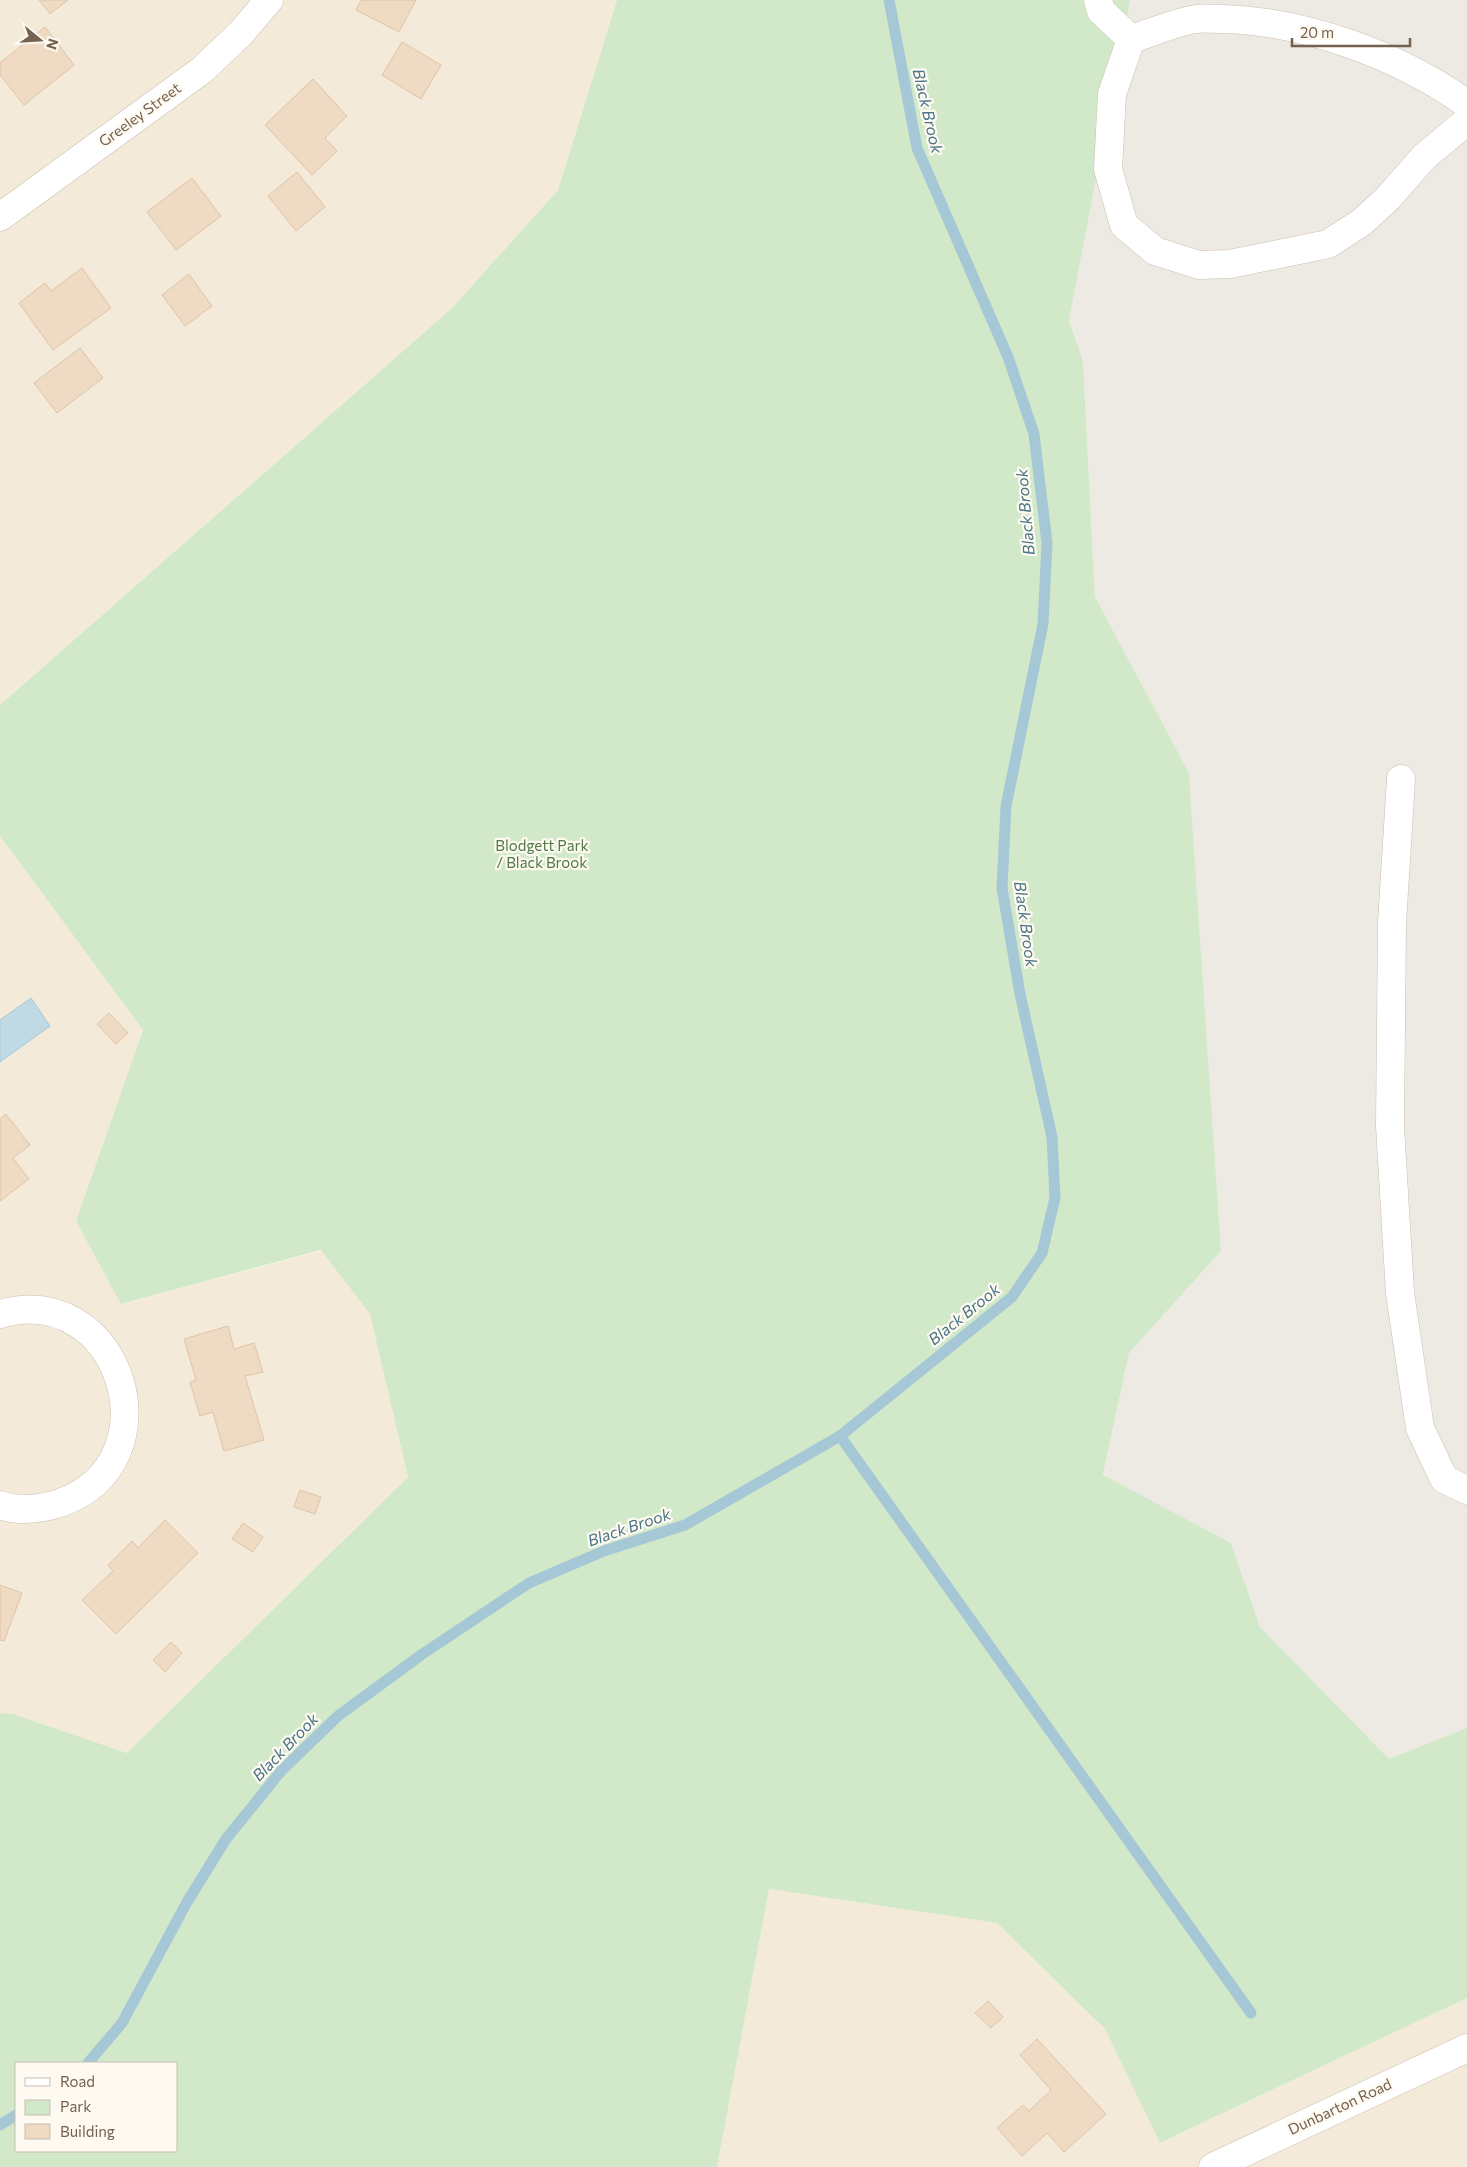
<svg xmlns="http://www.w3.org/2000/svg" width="1467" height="2167" viewBox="0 0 1467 2167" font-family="Commissioner,sans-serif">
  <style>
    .residential { fill: #f3ead9 }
    .industrial { fill: #ede9e3 }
    .green { fill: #d2e9c9; fill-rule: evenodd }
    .water { fill: #bfdae5; stroke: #a6c8d6 }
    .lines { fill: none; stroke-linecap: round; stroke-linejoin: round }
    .stream { stroke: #a6c8d6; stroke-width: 11 }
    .building { fill: #efdac3; stroke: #e1c3a5 }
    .minor-casing { stroke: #cdc0b1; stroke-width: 29 }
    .minor { stroke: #fff; stroke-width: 28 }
    .labels { text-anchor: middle; stroke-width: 4.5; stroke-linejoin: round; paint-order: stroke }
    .street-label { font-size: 15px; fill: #75614f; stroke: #fefaf1 }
    .park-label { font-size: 15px; fill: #507a47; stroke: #fefaf1 }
    .water-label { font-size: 16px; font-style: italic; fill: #497587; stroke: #fefaf1 }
  </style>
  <rect width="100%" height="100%" fill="#fbf7ea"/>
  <g class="residential">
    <path d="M0 0H617L558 190 452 308 0 705Z"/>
    <path d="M0 836 143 1030 76 1221 122 1304 354 1242 408 1477 127 1753 13 1714 0 1713Z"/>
    <path d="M769 1889 997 1923 1105 2029 1161 2143 1467 1998V2167H717Z"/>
  </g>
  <path class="industrial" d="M993 0H1467V1728L1389 1759 1260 1627 1231 1543 1103 1476 1129 1353 1221 1251 1189 773 1095 597 1083 361 985 72Z"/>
  <path class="green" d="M617 0H1130L1069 320 1083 361 1095 597 1189 773 1221 1251 1129 1353 1103 1475 1231 1543 1260 1627 1389 1759 1467 1728V1998L1160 2143 1105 2029 997 1923 769 1889 717 2167H0V1713L13 1714 127 1753 408 1477 370 1314 321 1250 121 1304 76 1221 143 1030 0 836V705L452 308 558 190ZM16 2063H176V2151H16Z"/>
  <path class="water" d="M31 998 50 1026 0 1062V1020Z"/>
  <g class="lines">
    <g class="stream">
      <path d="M840 1436 1251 2013"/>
      <path d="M88 2063 122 2023 187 1902 226 1839 281 1771 338 1716 421 1655 529 1583 604 1551 685 1525 840 1436 1012 1297 1042 1253 1055 1198 1052 1137 1020 994 1002 888 1006 806 1043 624 1047 543 1034 434 1008 357 917 148 889 0"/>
      <path d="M0 2125 16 2115"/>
    </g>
  </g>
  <g class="building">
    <path d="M39 0H68L50 14Z"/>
    <path d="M361 0H416L399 32 356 10Z"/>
    <path d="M45 27 74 65 24 105 0 75V63Z"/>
    <path d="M402 42 441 65 421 99 382 75Z"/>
    <path d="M313 79 347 116 325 138 337 151 312 175 265 125Z"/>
    <path d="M297 172 325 207 296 231 268 196Z"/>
    <path d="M192 178 221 216 176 250 147 212Z"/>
    <path d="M82 268 111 308 53 350 19 303 45 283 51 291Z"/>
    <path d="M189 274 212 306 185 326 162 295Z"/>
    <path d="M80 348 103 378 57 413 34 383Z"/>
    <path d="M109 1013 128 1033 116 1044 97 1024Z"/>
    <path d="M6 1114 30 1145 13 1158 29 1179 0 1201V1119Z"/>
    <path d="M228 1326 234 1349 254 1343 263 1372 245 1376 264 1440 224 1451 213 1412 200 1416 190 1382 196 1380 184 1339Z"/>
    <path d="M300 1490 321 1497 315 1514 294 1507Z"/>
    <path d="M165 1520 198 1553 116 1634 82 1600 113 1571 108 1565 132 1541 138 1548Z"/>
    <path d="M243 1523 263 1537 253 1552 232 1539Z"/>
    <path d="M0 1585 22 1593 4 1641 0 1640Z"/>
    <path d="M171 1642 182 1653 165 1672 153 1660Z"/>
    <path d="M988 2001 1003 2017 991 2028 975 2013Z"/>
    <path d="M1037 2039 1106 2114 1064 2152 1047 2133 1022 2156 997 2128 1023 2105 1029 2111 1051 2090 1020 2055Z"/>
  </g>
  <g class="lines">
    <defs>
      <g id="minor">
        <path d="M1098 0 1101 11 1131 39C1152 33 1175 22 1196 19 1205 18 1214 19 1223 19 1306 21 1400 56 1467 104"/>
        <path d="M1131 39 1112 94 1108 169 1124 225 1155 251 1199 265 1230 264 1328 244 1362 222 1388 198 1424 157 1467 121"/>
        <path d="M0 217 202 70 241 33 269 0"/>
        <path d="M1401 779 1392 923 1390 1126 1400 1293 1420 1428 1444 1479 1467 1490"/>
        <path d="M0 1314C120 1279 178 1461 60 1503 41 1509 19 1512 0 1505"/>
        <path d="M1213 2167 1467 2048"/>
      </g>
    </defs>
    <use href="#minor" class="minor-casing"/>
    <use href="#minor" class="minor"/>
  </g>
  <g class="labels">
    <g class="street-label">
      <text transform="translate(140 115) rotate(-36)" y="5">Greeley Street</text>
      <text transform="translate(1340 2107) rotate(-25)" y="5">Dunbarton Road</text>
    </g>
    <g class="park-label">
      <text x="542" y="851">Blodgett Park<tspan x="542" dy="17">/ Black Brook</tspan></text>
    </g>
    <g class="water-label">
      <text transform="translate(928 111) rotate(77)" y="6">Black Brook</text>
      <text transform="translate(1025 512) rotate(-95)" y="6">Black Brook</text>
      <text transform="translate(1026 924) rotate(82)" y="6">Black Brook</text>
      <text transform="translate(964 1314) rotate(-39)" y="6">Black Brook</text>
      <text transform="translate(629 1527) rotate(-19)" y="6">Black Brook</text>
      <text transform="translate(285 1747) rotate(-46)" y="6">Black Brook</text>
    </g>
  </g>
  <rect x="15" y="2062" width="162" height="90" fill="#fefaf1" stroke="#c7bdb0"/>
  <rect x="25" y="2078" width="25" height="8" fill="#ffffff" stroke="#c7bdb0"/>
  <text x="60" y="2087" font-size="15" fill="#75614f">Road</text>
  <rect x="25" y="2100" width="25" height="15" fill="#d2e9c9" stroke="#c7bdb0"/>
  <text x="60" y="2112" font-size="15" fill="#75614f">Park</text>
  <rect x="25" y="2124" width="25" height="15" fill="#efdac3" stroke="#c7bdb0"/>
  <text x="60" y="2137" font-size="15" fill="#75614f">Building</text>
  <g transform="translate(40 40) rotate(108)" stroke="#fefaf1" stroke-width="4" paint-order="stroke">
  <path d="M0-4L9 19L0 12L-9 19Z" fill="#75614f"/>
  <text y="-8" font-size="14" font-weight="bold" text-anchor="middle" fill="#75614f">N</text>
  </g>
  <path d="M1292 38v8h118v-8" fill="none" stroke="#75614f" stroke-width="2.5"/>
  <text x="1300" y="38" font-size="15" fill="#75614f" stroke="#fefaf1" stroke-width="4" paint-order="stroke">20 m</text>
</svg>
